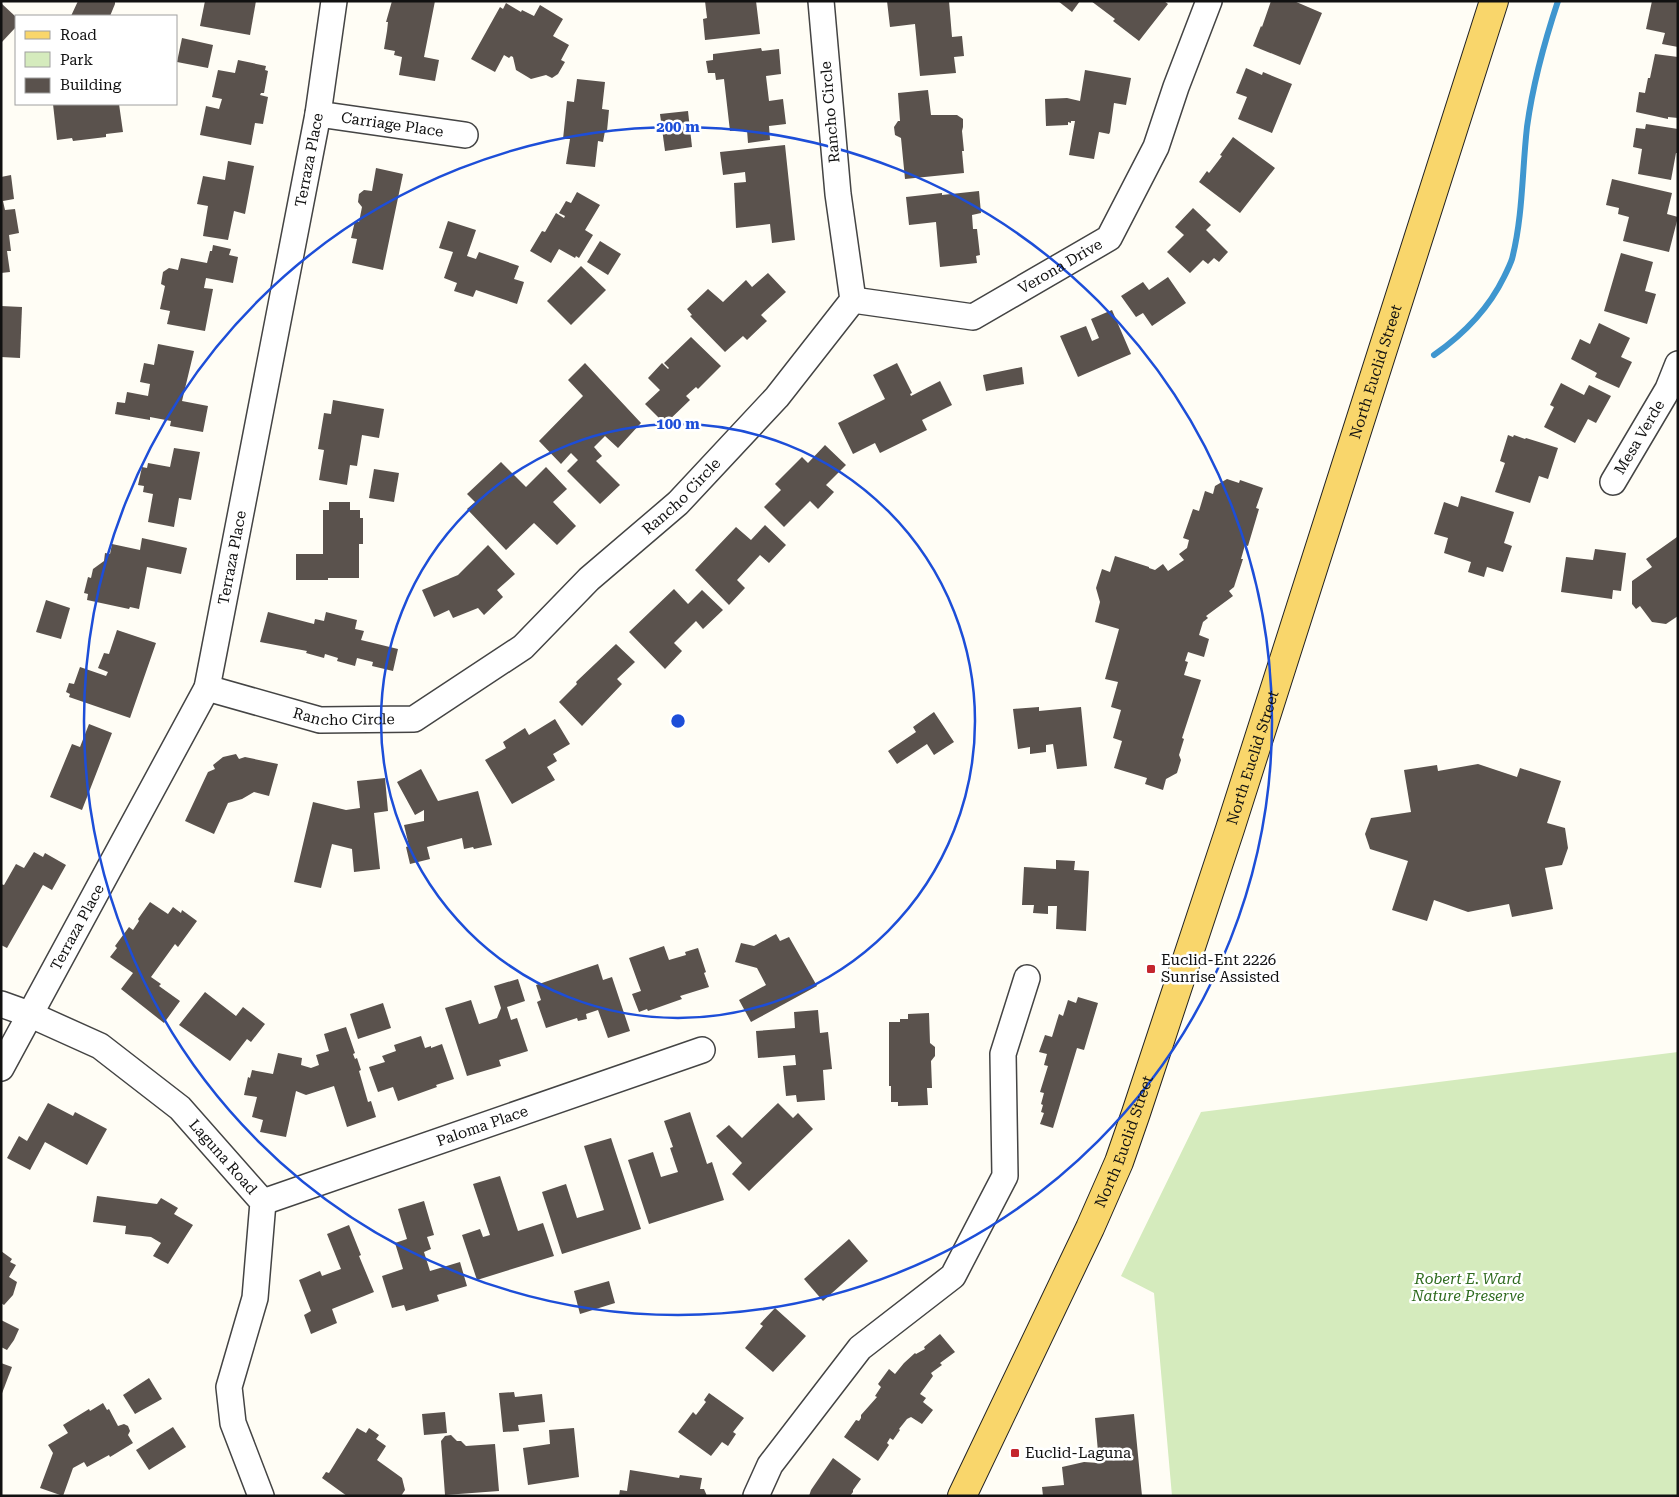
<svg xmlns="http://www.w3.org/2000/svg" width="1679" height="1497" viewBox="0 0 1679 1497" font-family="'Roboto Serif',serif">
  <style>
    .green { fill: #d5ebbd }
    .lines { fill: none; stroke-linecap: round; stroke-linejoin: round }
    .stream { stroke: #3f96cf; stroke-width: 6 }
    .building { fill: #5a524d }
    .minor-casing { stroke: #444; stroke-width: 28 }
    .major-casing { stroke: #222; stroke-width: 30 }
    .minor { stroke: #fff; stroke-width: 25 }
    .major { stroke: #f9d66b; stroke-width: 28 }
    .ring { fill: none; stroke: #1d4ed8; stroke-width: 2.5 }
    .poi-dot { fill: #c4262e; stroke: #fff; stroke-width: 2 }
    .labels { text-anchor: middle; stroke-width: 5; stroke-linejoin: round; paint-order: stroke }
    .street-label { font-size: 15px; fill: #111; stroke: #fff }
    .poi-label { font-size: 15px; fill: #111; stroke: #fff; text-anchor: start }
    .park-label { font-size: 15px; font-style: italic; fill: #2f6b1f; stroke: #fff }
    .centre { fill: #1d4ed8; stroke: #fff; stroke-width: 2.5 }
    .ring-label { font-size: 15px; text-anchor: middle; font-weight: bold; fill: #1d4ed8; stroke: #fff; stroke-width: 5; stroke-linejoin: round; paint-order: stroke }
  </style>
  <rect width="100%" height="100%" fill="#fffdf5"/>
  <path class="green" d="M1678 1052V1496H1172L1154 1293 1121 1276 1201 1112Z"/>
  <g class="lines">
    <path class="stream" d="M1434 355C1464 334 1488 310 1504 277 1507 271 1510 265 1512 259 1523 216 1522 171 1527 127 1533 83 1544 43 1558 1"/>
  </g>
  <g class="building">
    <path d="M78 1H115V4L110 16H71Z"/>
    <path d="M205 1H256L250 35 200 26Z"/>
    <path d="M392 1H435L424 57 439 60 435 81 399 75 402 57 394 55 395 51 384 49 387 31 388 22H386Z"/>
    <path d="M705 1H756L760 34 705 40 703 19 707 18Z"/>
    <path d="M887 1H949L952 37 962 36 964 56 954 57 956 73 920 76 915 24 890 27Z"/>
    <path d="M1058 1H1080L1072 12Z"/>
    <path d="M1091 1H1164L1168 4 1139 41 1113 21 1115 19Z"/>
    <path d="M1271 1H1294L1322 13 1300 65 1253 46 1261 26 1262 27Z"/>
    <path d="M1652 1H1678V47L1662 44 1665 33 1646 29Z"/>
    <path d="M1 3 16 17V27L1 43Z"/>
    <path d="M506 3 521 12 522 10 534 16 540 5 563 19 553 36 569 45 561 60 565 62 558 74 552 78 546 75 531 79 516 70 513 57 511 56 509 58 504 55 495 72 471 59 500 7 503 9Z"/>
    <path d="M182 38 213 45 208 68 177 62Z"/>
    <path d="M761 48 762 51 779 49 781 74 766 76 769 101 783 99 786 124 769 126 770 140 748 143 747 130 730 131 724 79 716 80 715 73H708L706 61 713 60V54Z"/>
    <path d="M1655 54 1678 57V118L1668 117V119L1636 112 1639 92 1645 93 1648 78H1650Z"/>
    <path d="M238 60 266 66 265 70 268 71 264 93H261L260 95 268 97 263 124 255 123 251 145 200 135 206 106 219 109 222 99 212 97 218 70 235 73Z"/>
    <path d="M1246 68 1262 75 1263 72 1292 84 1272 133 1238 119 1247 97 1236 93Z"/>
    <path d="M1085 70 1131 78 1126 105 1114 103 1110 132 1109 134 1099 132 1094 159 1069 155 1075 121H1071V123L1068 122V125L1046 126 1045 99 1067 98 1080 101Z"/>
    <path d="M577 79 605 82 602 109 609 110 607 131H605L603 142 598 141 595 167 566 164 570 139H563L567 101 574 102Z"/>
    <path d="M928 90 931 115H957L963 119V127L962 131 964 151H962L964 173 905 179 901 138 895 135 894 127 898 121H900L898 93Z"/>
    <path d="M53 104H119L123 132 106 134V137L73 141 72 138 57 140Z"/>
    <path d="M688 111 692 147 665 151 660 114Z"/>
    <path d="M1646 124 1678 129V153H1676L1671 180 1638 174 1642 149 1633 147 1636 128 1645 129Z"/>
    <path d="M1233 137 1275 168 1240 213 1199 182 1207 171 1209 173 1222 156 1220 155Z"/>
    <path d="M785 145 795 240 772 243 770 224 736 228 734 183 746 182 745 172 723 175 720 152Z"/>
    <path d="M228 161 254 166 245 214 234 211 228 240 203 236 208 206 197 204 203 176 225 180Z"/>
    <path d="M376 168 403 174 383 270 352 263 357 239 351 238 355 221 359 222 362 207 358 202 359 194 364 190 372 191Z"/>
    <path d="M11 175 14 199 3 201 5 210 15 209 19 233 9 235 11 251H7L10 272 1 273V177Z"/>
    <path d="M1612 179 1672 193 1667 214 1678 217 1669 252 1623 241 1629 217 1618 214 1619 208 1606 205Z"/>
    <path d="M979 191 981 213 972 215 973 229H977L980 255 976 256 977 263 940 267 936 222 909 225 906 197 942 193V195Z"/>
    <path d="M577 192 600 205 585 230 593 235 579 258 576 256 575 258 559 249 551 263 530 251 542 231 545 232 556 213 564 218 565 216 559 213 566 201 571 203Z"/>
    <path d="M1193 208 1211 225 1206 230 1228 252 1219 262 1214 258 1208 264 1203 260 1190 273 1167 252 1184 235 1175 227Z"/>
    <path d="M448 221 476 230 467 256 476 259 479 252 519 266 514 279 524 282 517 304 476 290 473 297 454 291 457 283 444 278 453 252 439 248Z"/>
    <path d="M600 241 621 254 608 275 587 262Z"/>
    <path d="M213 245 231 249 229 255 238 257 233 283 206 278 204 288 213 289 205 331 167 324 170 311 160 309 165 286 161 284 163 272 169 268 178 270 181 258 207 263 210 251H212Z"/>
    <path d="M1621 253 1653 262 1645 291 1656 294 1647 324 1604 311Z"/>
    <path d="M581 266 606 290 571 325 547 301Z"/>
    <path d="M768 273 786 292 761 315 767 321 747 340 743 336 725 352 690 316 692 315 687 309 708 289 723 302 746 280 752 287Z"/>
    <path d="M1168 277 1186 303 1152 326 1143 313 1136 317 1121 296 1143 282 1149 290Z"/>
    <path d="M1 306 22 307 20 358 1 357Z"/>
    <path d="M1112 310 1131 354 1078 377 1060 336 1086 326 1092 341 1099 338 1091 319Z"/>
    <path d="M1599 323 1630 338 1621 357 1632 362 1619 388 1595 377 1597 373 1571 359 1580 339 1590 344Z"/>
    <path d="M691 337 721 366 698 389 696 387 686 396 690 400 665 424 645 404 660 390 648 378 662 363 668 369 669 368 664 363Z"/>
    <path d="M158 344 194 351 182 401 208 406 203 432 170 426 171 421 150 417V420L115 414 117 402 125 403 127 392 148 396 150 384 140 382 144 363 154 365Z"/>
    <path d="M585 363 641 423 618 448 605 436 594 447 602 456 596 461 620 485 600 504 567 471 578 460 571 453 561 464 539 441 583 396 568 380Z"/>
    <path d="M897 363 912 393 910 394 911 396 940 381 952 405 922 420 927 430 880 453 875 443 853 454 838 423 885 399 873 375Z"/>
    <path d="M1022 367 1024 384 986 391 983 375Z"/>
    <path d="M1561 383 1584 395 1589 385 1611 396 1596 423 1588 419 1575 443 1544 427 1554 407 1550 405Z"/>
    <path d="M333 400 384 409 379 438 362 435 357 466 350 465 347 485 319 480 324 450 318 449 324 413 331 414Z"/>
    <path d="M1508 435 1513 437 1514 435 1525 439 1526 438 1558 448 1548 479 1539 476 1530 503 1495 492 1505 463 1500 461Z"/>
    <path d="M825 445 846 465 826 485 834 492 818 509 810 501 784 527 764 507 781 490 775 484 802 457 808 463Z"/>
    <path d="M174 448 200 452 191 500 179 498 174 527 148 522 153 494 143 492 144 486 138 485 142 467 147 468 148 463 170 467Z"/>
    <path d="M501 462 526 487 546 467 567 489 553 502 576 526 557 545 534 523 506 550 467 509 475 502 467 494Z"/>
    <path d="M374 469 399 473 394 502 369 498Z"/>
    <path d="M1227 479 1239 483 1240 480 1263 488 1256 508 1259 509 1248 546 1245 545 1241 559H1243L1234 587 1229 591 1233 596 1206 616 1208 618 1203 622 1199 635 1209 639 1204 657 1188 652 1185 661 1188 662 1184 675 1201 680 1182 738 1184 739 1179 755 1181 760 1177 773 1166 779 1163 790 1145 784 1147 778 1114 768 1122 741 1113 738 1121 710 1111 707 1118 682 1105 679 1119 629 1095 622 1100 602 1096 588 1102 569 1110 572 1115 556 1149 567V568L1155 570 1163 564 1168 571 1184 560 1179 554 1187 548 1189 540 1183 538 1193 509 1199 511 1205 491 1213 494 1215 486Z"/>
    <path d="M1461 496 1514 512 1504 543 1512 546 1503 572 1487 567 1484 577 1468 572 1471 562 1444 553 1448 538 1434 534 1444 502 1458 507Z"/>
    <path d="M329 502H350V510H360V518H363V544H359V578H328V580H296V554H323V510H329Z"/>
    <path d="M765 525 786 545 769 563 760 555 737 580 745 588 729 605 695 570 736 527 751 540Z"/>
    <path d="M1677 537 1678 616 1666 624 1652 622 1640 606 1636 609 1632 604V581L1652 567 1646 559Z"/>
    <path d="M142 538 187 548 181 574 147 567 139 609 130 607 129 609 87 600 88 594 84 593 88 577 91 578 93 569 104 561 105 553 110 554 112 544 140 550Z"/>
    <path d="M488 545 515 574 497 590 503 597 484 615 478 608 453 618 449 610 434 617 422 590 458 575Z"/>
    <path d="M1595 549 1626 553 1621 591 1613 590 1612 599 1561 592 1566 557 1593 560Z"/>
    <path d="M674 589 688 604 702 590 723 610 703 629 696 621 674 643 682 651 665 669 629 632Z"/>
    <path d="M46 600 70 608 61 639 36 632Z"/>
    <path d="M268 612 314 624 315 619 324 621 326 612 357 620 355 629 364 631 361 640 398 649 393 671 372 666 373 662 357 658 355 666 337 661 338 658 325 654 324 658 306 653 307 651 260 642Z"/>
    <path d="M117 630 156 643 130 718 69 697 70 694 66 692 69 683 74 684 80 667 106 676 108 672 98 668 104 653 109 654Z"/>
    <path d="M616 644 635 662 617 679 622 684 582 726 559 702 577 684 576 682Z"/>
    <path d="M1039 707V711L1081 707 1087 766 1057 769 1053 744 1046 745V752L1030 754V747L1018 749 1013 709Z"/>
    <path d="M934 712 954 742 934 755 927 744 897 764 888 751 916 732 913 727Z"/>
    <path d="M555 719 570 744 553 754 557 761 547 767 555 780 512 804 485 760 506 748 503 742 525 728 529 735Z"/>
    <path d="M89 724 112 733 82 810 50 797 72 744 80 747Z"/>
    <path d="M236 754 239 759 245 757 278 764 269 796 254 792 242 799 228 803 214 834 185 821 208 772 215 769 213 765 223 757Z"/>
    <path d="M1478 764 1517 777 1520 768 1561 781 1547 823 1565 828 1568 848 1562 865 1545 868 1553 909 1512 917 1509 904 1468 912 1434 900 1427 921 1392 910 1408 861 1370 849 1365 834 1371 818 1411 812 1404 770 1437 765 1438 771Z"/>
    <path d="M421 769 438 801 478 791 492 845 474 849 473 847 464 849 462 838 427 847 430 859 410 864 406 847 409 846 404 825 424 821V810L415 815 397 782Z"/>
    <path d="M385 778 388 811 374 813 380 869 354 872 352 849 332 844 321 888 294 882 313 802 346 810 360 808 357 781Z"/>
    <path d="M34 852 43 857 45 853 66 865 52 890 43 885 7 948 1 945V884L4 885 16 864 24 868Z"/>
    <path d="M1056 860 1075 861 1074 870 1089 871 1086 931 1056 929 1057 906H1048V914L1033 913 1034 905H1022L1024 867 1056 869Z"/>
    <path d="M150 902 168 914 173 907 181 913 182 910 197 921 178 947 175 944 151 977 161 984 159 986 180 1001 164 1023 121 989 133 973 110 957 117 948 115 946 129 927 133 930 139 921 138 919Z"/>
    <path d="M776 934 780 941 789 937 817 986 751 1022 739 1000 766 985 757 968 735 962 741 943 754 946Z"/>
    <path d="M664 946 669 960 686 955 685 952 698 948 706 972 704 973 709 987 680 996 682 999 648 1011 647 1009 639 1012 632 994 641 991 629 958Z"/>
    <path d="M598 964 603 980 612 977 630 1031 608 1038 598 1010 586 1014 587 1019 578 1021 577 1018 546 1028 537 1002 541 1000 536 985Z"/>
    <path d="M518 979 525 1001 507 1007 511 1020 517 1018 528 1051 499 1060 501 1066 467 1076 445 1008 471 1000 479 1024 497 1018 501 1008 494 986Z"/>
    <path d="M205 992 236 1016 243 1007 265 1024 251 1042 247 1039 230 1061 179 1025Z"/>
    <path d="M1078 997 1098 1003 1084 1050 1077 1048 1053 1128 1040 1124 1044 1113 1041 1112 1043 1105 1041 1104 1044 1093 1040 1092 1048 1066 1044 1065 1047 1054 1039 1052 1045 1035 1052 1037 1059 1014 1063 1016 1068 1000 1076 1003Z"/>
    <path d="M383 1003 391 1028 358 1039 350 1014Z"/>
    <path d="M818 1010 820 1033 828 1032 832 1069 823 1070 825 1100 797 1102 796 1095 786 1096 783 1066 796 1065 795 1055 758 1058 756 1031 795 1028 794 1012Z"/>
    <path d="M929 1013 930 1043 935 1047V1056L931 1061 932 1088H927L928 1105 898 1106V1102H891V1086H889V1022H900V1019H908V1014Z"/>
    <path d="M346 1027 355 1053 353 1054 355 1059 357 1058 361 1070 359 1071 368 1102 371 1101 376 1117 347 1127 334 1086 306 1095 296 1091 286 1137 260 1132 263 1120 252 1117 257 1097 244 1095 248 1077 250 1078 252 1070 273 1074 278 1053 302 1058 301 1065 311 1068 319 1065 316 1055 329 1051 324 1034Z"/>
    <path d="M421 1036 425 1048 431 1046V1048L442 1044 454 1079 436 1085 437 1087 398 1101 393 1087 378 1092 369 1067 385 1062 382 1056 396 1051 394 1045Z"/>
    <path d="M48 1103 73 1116 75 1112 107 1129 87 1165 45 1142 30 1170 7 1158 19 1136 27 1141Z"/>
    <path d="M778 1103 793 1118 798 1113 813 1129 749 1191 732 1174 742 1163 716 1136 729 1125 742 1138Z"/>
    <path d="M690 1112 707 1164 712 1162 724 1200 649 1224 628 1160 653 1152 661 1177 678 1172 670 1148 673 1147 664 1121Z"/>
    <path d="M611 1138 641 1229 562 1254 542 1192 566 1184 577 1218 604 1210 584 1146Z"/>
    <path d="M500 1176 518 1231 543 1223 554 1256 477 1280 462 1235 480 1229 483 1237 490 1235 473 1184Z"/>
    <path d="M97 1196 157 1204 161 1198 178 1208 174 1214 193 1225 168 1264 153 1256 161 1243 151 1237 125 1234 126 1226 93 1222Z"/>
    <path d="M424 1201 434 1235 427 1237 431 1249 424 1252 430 1271 460 1262 467 1286 437 1295 439 1301 406 1311 404 1305 392 1308 382 1276 403 1269 395 1243 407 1239 398 1209Z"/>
    <path d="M349 1225 361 1255 359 1256 374 1292 332 1309 337 1323 311 1334 304 1315 311 1311 299 1280 320 1271 322 1276 341 1269 327 1234Z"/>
    <path d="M849 1239 868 1261 823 1301 804 1279Z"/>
    <path d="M1 1251 12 1259 10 1262 16 1265 9 1277 17 1282 13 1295 4 1305 1 1303Z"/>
    <path d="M609 1281 615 1303 580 1314 574 1291Z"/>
    <path d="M775 1308 806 1336 773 1372 745 1348 763 1326 760 1324Z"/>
    <path d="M1 1320 19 1329 14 1340 7 1350 1 1347Z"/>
    <path d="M940 1334 955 1352 940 1363 942 1365 931 1373 933 1376 920 1394 926 1398 923 1402 933 1410 922 1424 911 1417 907 1419 899 1429 900 1430 893 1440 890 1438 887 1443 889 1445 878 1461 844 1437 856 1420 859 1421 861 1418V1415L877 1397 875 1396 881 1387 878 1384 889 1369 895 1374 904 1363 915 1353 916 1354 925 1349 924 1347Z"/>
    <path d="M1 1363 12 1367 1 1396Z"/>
    <path d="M149 1378 162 1399 135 1414 123 1395Z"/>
    <path d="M514 1392 515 1397 542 1394 545 1422 518 1425 519 1431 503 1432 499 1393Z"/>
    <path d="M709 1393 744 1418 733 1432 736 1434 728 1446 722 1442 711 1456 678 1432 693 1412 696 1415 706 1402 704 1400Z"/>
    <path d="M103 1403 107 1410 109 1409 118 1426 124 1424 128 1426 130 1431 128 1435 133 1443 110 1457 109 1455 87 1467 84 1462 73 1468 63 1496 40 1488 53 1453 48 1445 68 1433 63 1425 89 1409 90 1411Z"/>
    <path d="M445 1412 447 1433 424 1435 422 1414Z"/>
    <path d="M1134 1414 1142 1496H1043L1042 1487 1064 1485 1062 1467 1084 1462 1099 1463 1095 1418Z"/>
    <path d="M173 1427 186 1447 149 1470 136 1450Z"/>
    <path d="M357 1428 366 1433 369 1428 379 1435 376 1439 386 1446 377 1460 402 1478 405 1490 401 1496H347L322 1478 326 1472 329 1473Z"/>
    <path d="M574 1428 579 1477 528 1485 523 1448 550 1444 549 1430Z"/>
    <path d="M451 1435 457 1441H461L466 1446 495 1444 499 1491 445 1495 441 1441 445 1436Z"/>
    <path d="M833 1458 861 1479 853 1490V1492L850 1496H809L811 1490Z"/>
    <path d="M630 1470 679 1478 680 1475 702 1478 700 1489H704L707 1496H619L620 1490 627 1491Z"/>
  </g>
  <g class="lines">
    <defs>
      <g id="minor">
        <path id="s1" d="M318 114 465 135"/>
        <path id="s2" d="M853 300 973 317 1109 238 1156 147 1176 87 1209 1"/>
        <path id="s3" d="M1613 482 1668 389 1678 364"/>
        <path id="s4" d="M207 688 320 720 414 719 523 647 589 579 678 503 777 397 853 300 838 194 821 1"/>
        <path id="s5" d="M1 1004 29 1014 100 1046 180 1108 263 1202 255 1298 229 1387 233 1423 261 1496"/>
        <path id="s6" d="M1 1068 207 688 318 114 334 1"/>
        <path id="s7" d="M263 1202 702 1050"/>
        <path d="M756 1496 770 1465 860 1348 953 1276 1005 1176 1003 1054 1027 978"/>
      </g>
      <g id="major">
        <path id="s8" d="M962 1496 1090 1228 1119 1162 1136 1113 1230 829 1494 1"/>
      </g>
    </defs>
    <use href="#minor" class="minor-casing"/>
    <use href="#major" class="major-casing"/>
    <use href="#minor" class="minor"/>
    <use href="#major" class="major"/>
  </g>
  <g class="ring">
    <circle cx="678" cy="721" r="297"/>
    <circle cx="678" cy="721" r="594"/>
  </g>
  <g class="poi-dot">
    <rect x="1146" y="964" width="10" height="10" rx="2.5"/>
    <rect x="1010" y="1448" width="10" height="10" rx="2.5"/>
  </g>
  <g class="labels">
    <g class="street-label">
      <text transform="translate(830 112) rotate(-95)" y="5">Rancho Circle</text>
      <text dy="5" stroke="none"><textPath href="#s1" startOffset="75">Carriage Place</textPath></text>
      <text dy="5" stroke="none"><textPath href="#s6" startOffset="970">Terraza Place</textPath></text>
      <text dy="5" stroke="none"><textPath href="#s2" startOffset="222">Verona Drive</textPath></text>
      <text dy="5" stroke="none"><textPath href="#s8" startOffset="1200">North Euclid Street</textPath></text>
      <text dy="5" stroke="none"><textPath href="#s3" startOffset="52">Mesa Verde</textPath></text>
      <text dy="5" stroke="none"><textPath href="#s4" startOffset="561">Rancho Circle</textPath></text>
      <text dy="5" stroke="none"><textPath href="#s6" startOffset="565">Terraza Place</textPath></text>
      <text dy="5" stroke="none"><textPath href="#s4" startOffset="141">Rancho Circle</textPath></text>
      <text dy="5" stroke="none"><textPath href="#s8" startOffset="795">North Euclid Street</textPath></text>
      <text dy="5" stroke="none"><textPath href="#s6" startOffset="160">Terraza Place</textPath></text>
      <text dy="5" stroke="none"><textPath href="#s7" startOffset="232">Paloma Place</textPath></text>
      <text dy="5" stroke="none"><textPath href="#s8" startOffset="390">North Euclid Street</textPath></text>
      <text dy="5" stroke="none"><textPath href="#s5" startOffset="274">Laguna Road</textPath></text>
    </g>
    <g class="poi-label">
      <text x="1161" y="965">Euclid-Ent 2226<tspan x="1161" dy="17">Sunrise Assisted</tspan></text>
      <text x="1025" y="1458">Euclid-Laguna</text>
    </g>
    <g class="park-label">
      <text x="1468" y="1284">Robert E. Ward<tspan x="1468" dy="17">Nature Preserve</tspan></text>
    </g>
  </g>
  <circle cx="678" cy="721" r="8" class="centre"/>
  <g class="ring-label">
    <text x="678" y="132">200 m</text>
    <text x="678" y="429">100 m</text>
  </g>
  <rect width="1679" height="1497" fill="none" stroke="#111111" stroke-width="5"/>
  <rect x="15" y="15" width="162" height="90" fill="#ffffff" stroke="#a0a0a0"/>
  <rect x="25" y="31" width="25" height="8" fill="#f9d66b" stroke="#a0a0a0"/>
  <text x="60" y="40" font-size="15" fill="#111111">Road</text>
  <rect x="25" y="52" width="25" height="15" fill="#d5ebbd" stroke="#a0a0a0"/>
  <text x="60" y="65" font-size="15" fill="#111111">Park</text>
  <rect x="25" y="78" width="25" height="15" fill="#5a524d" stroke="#a0a0a0"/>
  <text x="60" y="90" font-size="15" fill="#111111">Building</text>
</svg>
